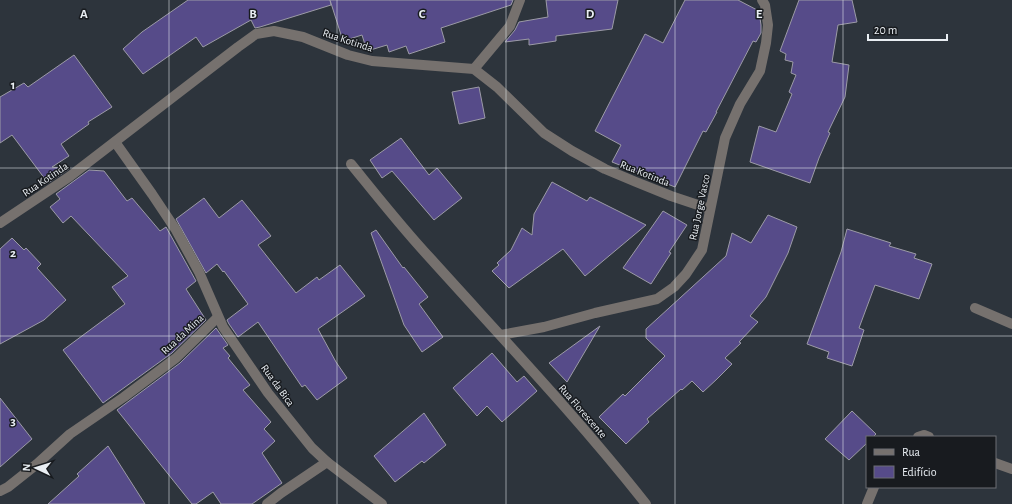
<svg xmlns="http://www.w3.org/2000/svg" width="1012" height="504" viewBox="0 0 1012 504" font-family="'Alegreya Sans',sans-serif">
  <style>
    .building { fill: #564b89; stroke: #9c9ba7 }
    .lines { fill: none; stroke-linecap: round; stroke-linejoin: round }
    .minor { stroke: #76716e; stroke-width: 10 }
    .grid { fill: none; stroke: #e9eef3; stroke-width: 1; stroke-opacity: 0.55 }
    .labels { text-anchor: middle; stroke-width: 3; stroke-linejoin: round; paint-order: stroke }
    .street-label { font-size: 11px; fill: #e9eef3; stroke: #181b1f }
    .grid-label { font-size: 13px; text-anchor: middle; font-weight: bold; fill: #e9eef3; stroke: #181b1f; stroke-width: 3; stroke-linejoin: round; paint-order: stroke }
  </style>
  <rect width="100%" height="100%" fill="#2d343c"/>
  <g class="building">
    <path d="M188 0H330L331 5 260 27 255 28 251 20 203 47 196 37 143 74 123 49 142 32Z"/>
    <path d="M330 0H513L511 5 441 28 445 42 409 54 406 46 389 52 387 45 367 51 362 35 343 41Z"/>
    <path d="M546 0H618L612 29 556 36V41L529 45V39L505 42 515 30 519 22 548 17Z"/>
    <path d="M685 0H738L759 11 761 25V33L756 42 753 41 716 112H717L706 132 703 131 675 187 612 162 621 145 595 131 645 34 663 43Z"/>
    <path d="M799 0H852L857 22 838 25 832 62 849 65 845 97 828 132 830 133 819 158 810 183 750 162 759 126 776 132 792 94 789 92 796 75 791 73 793 62 785 60 786 54 780 51Z"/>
    <path d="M74 55 112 107 88 122 89 124 61 144 69 156 52 167 69 169 48 183 12 135 0 143V97L24 83 28 87Z"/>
    <path d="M479 87 485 118 459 124 452 92Z"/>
    <path d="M401 138 429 175 437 168 462 198 434 220 392 171 382 178 370 160Z"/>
    <path d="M89 170 104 171 127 201 132 198 160 231 166 227 196 281 186 289 206 320 172 353 103 403 63 350 125 304 112 287 128 276 71 216 63 223 50 207 60 199 56 194Z"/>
    <path d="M552 182 587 201 590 197 646 225 585 276 563 249 509 288 492 271 499 265 497 263 511 250 522 228 532 235 534 214Z"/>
    <path d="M204 198 219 218 242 200 271 236 258 245 296 293 317 277 319 280 340 265 365 296 318 329 336 362 347 378 317 400 305 385 302 387 258 322 238 337 229 324 227 320 248 304 224 271 223 272 217 264 206 273 176 219Z"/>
    <path d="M663 211 687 225 669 252 671 253 651 284 623 268Z"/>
    <path d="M768 215 797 227 788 253 766 297 750 316 758 322 739 342 741 343 725 358 732 364 717 379 703 392 692 381 682 390 681 389 647 419 649 422 626 444 599 417 623 394 625 396 665 356 646 338V329L726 256 732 233 751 243Z"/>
    <path d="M847 229 891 243 889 246 916 254 914 258 932 264 919 299 875 285 859 328 864 330 852 366 827 358 829 352 807 344 841 252Z"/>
    <path d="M376 230 403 268 404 267 428 297 419 304 443 337 422 352 404 325 371 233Z"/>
    <path d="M12 238 24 250 26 248 41 264 37 268 66 300 44 320 0 344V249Z"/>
    <path d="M600 326 567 382 549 363Z"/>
    <path d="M216 328 228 345 223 348 230 356 228 358 250 385 243 390 271 422 264 429 275 441 262 453 282 483 252 504H221L213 492 196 504H192L117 410 180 363Z"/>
    <path d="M492 353 517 382 524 376 537 391 502 422 487 406 477 416 453 388Z"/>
    <path d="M0 398 32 439 0 467Z"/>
    <path d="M852 411 876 434 873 437H867V443L849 460 825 439Z"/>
    <path d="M424 413 446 445 424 463 422 461 395 482 374 456Z"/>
    <path d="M108 446 145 504H48L79 476 77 474Z"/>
  </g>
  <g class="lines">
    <g class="minor">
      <path d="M474 69 510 26 520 0"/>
      <path d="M115 142 152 194 176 230 199 272 223 327 268 393 312 448 327 462 281 493 267 504"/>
      <path d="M351 164C377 196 403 229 431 259 504 340 579 419 646 504"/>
      <path d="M0 223 69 177 238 47 256 34 274 31 303 37 348 55 372 61 474 69 497 87 544 133 572 151 605 169 636 182 671 196 710 209"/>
      <path d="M975 308 1012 324"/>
      <path d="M501 335 544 327 595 313 657 299 674 287 686 274 702 250 725 138 740 104 760 71 766 43 768 25 765 5 762 0"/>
      <path d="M918 437 924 435 929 437"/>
      <path d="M327 462 382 504"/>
      <path d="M995 463 1012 469"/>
      <path d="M0 491 8 487 37 464 70 434 124 397 176 358 218 317"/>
      <path d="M867 504 874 487"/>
    </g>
  </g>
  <path class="grid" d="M169 0V504M337 0V504M506 0V504M675 0V504M843 0V504M0 168H1012M0 336H1012"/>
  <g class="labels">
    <g class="street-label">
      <text transform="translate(348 40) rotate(18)" y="4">Rua Kotinda</text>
      <text transform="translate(645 173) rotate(22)" y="4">Rua Kotinda</text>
      <text transform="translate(45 179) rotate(-34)" y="4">Rua Kotinda</text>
      <text transform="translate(699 207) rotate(-78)" y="4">Rua Jorge Vasco</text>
      <text transform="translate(182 334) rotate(-43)" y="4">Rua da Mina</text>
      <text transform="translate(278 385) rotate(54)" y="4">Rua da Bica</text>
      <text transform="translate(583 411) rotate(49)" y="4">Rua Florescente</text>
    </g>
  </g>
  <g class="grid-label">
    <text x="84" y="18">A</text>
    <text x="253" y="18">B</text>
    <text x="422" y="18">C</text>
    <text x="590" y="18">D</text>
    <text x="759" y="18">E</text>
    <text x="13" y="89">1</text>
    <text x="13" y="257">2</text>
    <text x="13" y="425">3</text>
  </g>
  <rect x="866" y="436" width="130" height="52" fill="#181b1f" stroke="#6c6f74"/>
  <rect x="874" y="449" width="20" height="6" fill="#76716e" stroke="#6c6f74"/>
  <text x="902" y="456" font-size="12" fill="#e9eef3">Rua</text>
  <rect x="874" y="466" width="20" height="12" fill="#564b89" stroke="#6c6f74"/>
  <text x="902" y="476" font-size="12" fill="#e9eef3">Edifício</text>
  <g transform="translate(36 468) rotate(274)" stroke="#181b1f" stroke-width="3" paint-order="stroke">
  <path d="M0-3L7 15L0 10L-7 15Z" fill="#e9eef3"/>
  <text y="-6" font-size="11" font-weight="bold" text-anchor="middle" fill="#e9eef3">N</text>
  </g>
  <path d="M868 34v6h79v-6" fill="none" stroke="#e9eef3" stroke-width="2"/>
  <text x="874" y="34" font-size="12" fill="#e9eef3" stroke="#181b1f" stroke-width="3" paint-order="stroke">20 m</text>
</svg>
